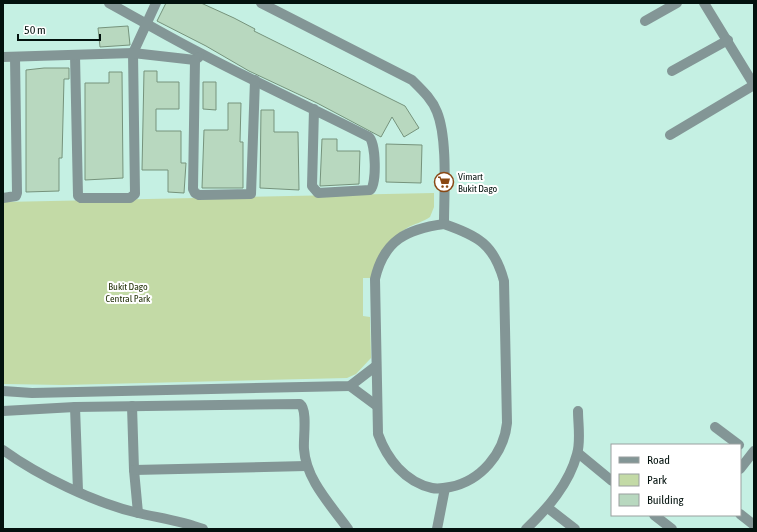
<svg xmlns="http://www.w3.org/2000/svg" width="757" height="532" viewBox="0 0 757 532" font-family="'Asap Condensed',sans-serif">
  <style>
    .green { fill: #c3daa6 }
    .building { fill: #b8d8bf; stroke: #76937c }
    .lines { fill: none; stroke-linecap: round; stroke-linejoin: round }
    .street { stroke: #839696; stroke-width: 10 }
    .labels { text-anchor: middle; stroke-width: 4; stroke-linejoin: round; paint-order: stroke }
    .poi-label { font-size: 10px; fill: #03120e; stroke: #fff; text-anchor: start }
    .park-label { font-size: 10px; fill: #27350e; stroke: #fff }
  </style>
  <rect width="100%" height="100%" fill="#c5f0e3"/>
  <path class="green" d="M434 193V207L430 217C423 222 414 224 407 228 387 241 377 255 371 278H363V316L370 317 371 358 356 374 347 378 63 385 3 384V202Z"/>
  <g class="building">
    <path d="M166 3H201L234 18 255 29 254 31 405 106 419 128 404 137 392 117 381 137 317 103 249 71 206 46 157 21Z"/>
    <path d="M128 26 130 45 100 47 98 28Z"/>
    <path d="M44 68H69V79H64L62 158H59V191L26 192V70Z"/>
    <path d="M144 71H157V82H179V109H156V131H181V163H186L184 193 168 192V170H142Z"/>
    <path d="M109 72H122L123 178 85 180V83H109Z"/>
    <path d="M203 82H216V110L203 109Z"/>
    <path d="M228 103H241L240 142H243V188H202L204 130H228Z"/>
    <path d="M261 110H274V132H298L299 190 260 188Z"/>
    <path d="M322 139H337V151H360L359 184 320 186Z"/>
    <path d="M386 144 422 145 421 183 386 182Z"/>
  </g>
  <g class="lines">
    <g class="street">
      <path d="M109 3C140 20 170 38 202 54 257 83 314 109 369 137 376 143 377 185 370 190L318 193 312 186 314 109"/>
      <path d="M261 3 412 80C422 90 432 99 437 112 448 139 444 193 444 224"/>
      <path d="M704 3 754 85"/>
      <path d="M645 21 677 3"/>
      <path d="M75 55 78 196 81 198H130L135 194 133 53 156 3"/>
      <path d="M3 57 133 53 195 60 199 57"/>
      <path d="M195 60 193 189 195 193 199 195 251 194 255 80"/>
      <path d="M672 71 728 40"/>
      <path d="M670 135 754 85"/>
      <path d="M3 198 16 196 17 193 15 57"/>
      <path d="M444 224C478 236 494 244 504 281L507 423C504 453 481 481 450 487 445 488 437 489 432 488 405 482 387 459 378 434L375 279C384 240 407 229 444 224Z"/>
      <path d="M350 386 377 406"/>
      <path d="M3 391 32 393 350 386 376 366"/>
      <path d="M132 406 134 470 138 513"/>
      <path d="M75 407 78 491"/>
      <path d="M3 411 75 407 300 404C308 410 303 439 304 449 306 480 331 505 348 529"/>
      <path d="M715 427 739 445"/>
      <path d="M3 450C39 476 95 503 138 513 160 518 182 521 203 529"/>
      <path d="M578 453 612 481"/>
      <path d="M740 469 754 451"/>
      <path d="M134 470 306 466"/>
      <path d="M548 508 575 529"/>
      <path d="M740 514 754 525"/>
      <path d="M654 515 672 529"/>
      <path d="M437 529 445 488"/>
      <path d="M526 529C548 508 569 484 577 454 581 441 578 424 578 411"/>
    </g>
  </g>
  <defs>
    <symbol id="supermarket-ring" viewBox="-11 -11 22 22"><circle r="9.5" fill="#fff" stroke="#894814" stroke-width="1.5"/><path d="M-6-5.5h2.5l.6 2H6L4.5 2H-2.5L-4.4-4H-6ZM-1.5 3.2a1.3 1.3 0 1 0 .1 0ZM3 3.2a1.3 1.3 0 1 0 .1 0Z" fill="#894814"/></symbol>
  </defs>
  <g fill-rule="evenodd">
    <use href="#supermarket-ring" x="433" y="171" width="22" height="22"/>
  </g>
  <g class="labels">
    <g class="poi-label">
      <text x="458" y="180">Vimart<tspan x="458" dy="12">Bukit Dago</tspan></text>
    </g>
    <g class="park-label">
      <text x="128" y="290">Bukit Dago<tspan x="128" dy="12">Central Park</tspan></text>
    </g>
  </g>
  <rect width="757" height="532" fill="none" stroke="#03120e" stroke-width="8"/>
  <rect x="611" y="444" width="130" height="72" fill="#ffffff" stroke="#9aa09f"/>
  <rect x="619" y="457" width="20" height="6" fill="#839696" stroke="#9aa09f"/>
  <text x="647" y="464" font-size="12" fill="#03120e">Road</text>
  <rect x="619" y="474" width="20" height="12" fill="#c3daa6" stroke="#9aa09f"/>
  <text x="647" y="484" font-size="12" fill="#03120e">Park</text>
  <rect x="619" y="494" width="20" height="12" fill="#b8d8bf" stroke="#9aa09f"/>
  <text x="647" y="504" font-size="12" fill="#03120e">Building</text>
  <path d="M18 34v6h82v-6" fill="none" stroke="#03120e" stroke-width="2"/>
  <text x="24" y="34" font-size="12" fill="#03120e" stroke="#ffffff" stroke-width="3" paint-order="stroke">50 m</text>
</svg>
